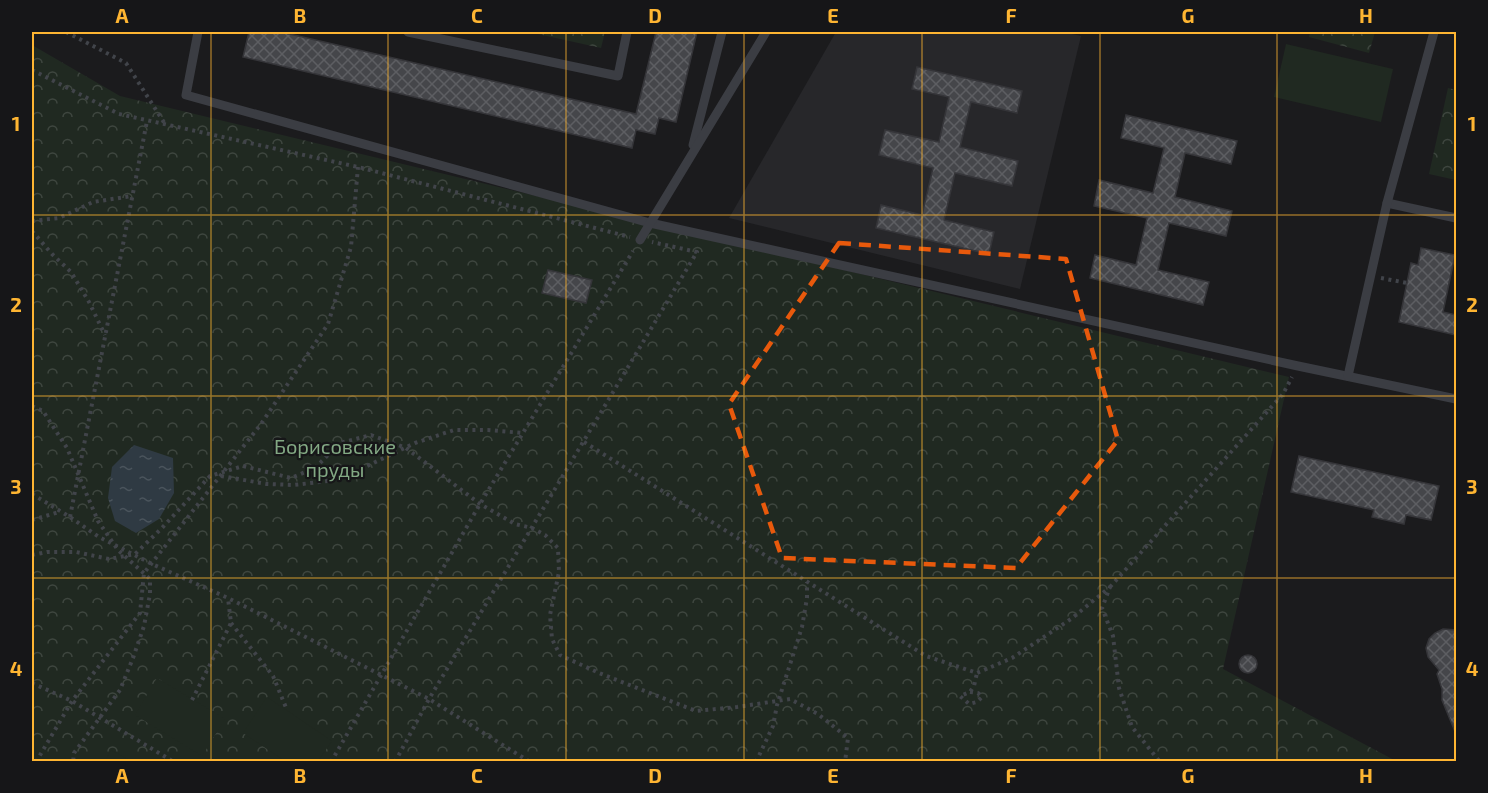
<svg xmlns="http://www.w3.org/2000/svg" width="1488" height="793" viewBox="0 0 1488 793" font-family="'Exo 2',sans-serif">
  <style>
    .built { fill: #27272a }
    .park { fill: url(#park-crowns) }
    .pitch { fill: #202921 }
    .water { fill: url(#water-ripples) }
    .building { fill: url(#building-cross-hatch); stroke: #353539; stroke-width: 1.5 }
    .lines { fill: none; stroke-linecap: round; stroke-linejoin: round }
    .path { stroke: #41444a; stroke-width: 4; stroke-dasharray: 3 4.5; stroke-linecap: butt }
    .service { stroke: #3b3d43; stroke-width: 9 }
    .marked { fill: none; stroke: #e8590c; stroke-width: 4.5; stroke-dasharray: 12 8; stroke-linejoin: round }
    .grid { fill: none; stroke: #feb532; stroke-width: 1.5; stroke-opacity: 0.55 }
    .labels { text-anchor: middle; stroke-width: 4.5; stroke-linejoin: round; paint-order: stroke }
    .park-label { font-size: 20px; fill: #83a984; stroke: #161618 }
    .neatline { fill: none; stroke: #feb532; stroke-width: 2 }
    .grid-label { font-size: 20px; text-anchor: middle; font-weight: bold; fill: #feb532 }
  </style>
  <defs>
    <pattern id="park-crowns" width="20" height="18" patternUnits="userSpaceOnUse" patternTransform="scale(1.5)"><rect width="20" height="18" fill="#202921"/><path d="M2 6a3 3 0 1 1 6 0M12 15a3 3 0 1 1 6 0" fill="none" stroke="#3e463f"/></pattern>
    <pattern id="water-ripples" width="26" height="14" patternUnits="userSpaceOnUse" patternTransform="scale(1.5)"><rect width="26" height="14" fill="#2f3a43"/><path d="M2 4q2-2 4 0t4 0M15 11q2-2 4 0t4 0" fill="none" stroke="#4a545c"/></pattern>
    <pattern id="building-cross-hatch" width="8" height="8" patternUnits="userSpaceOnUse" patternTransform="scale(1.5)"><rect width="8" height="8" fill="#45464a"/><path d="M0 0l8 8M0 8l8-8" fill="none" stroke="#5d5e62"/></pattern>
  </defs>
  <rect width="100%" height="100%" fill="#1b1b1d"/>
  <path class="built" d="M836 32H1064L1081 36 1020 289 729 218Z"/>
  <g class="park">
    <path d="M529 32H605L601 48Z"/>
    <path d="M1310 32H1375L1369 53 1309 37Z"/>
    <path d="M32 45 120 96 1289 377 1223 669 1396 761H32Z"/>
    <path d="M1448 88 1456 90V180L1429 174Z"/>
  </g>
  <g class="pitch">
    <path d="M1286 44 1393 69 1381 122 1274 97Z"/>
    <path d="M157 678 225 719 202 756 135 715Z"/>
    <path d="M267 697 332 741 318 761H285L243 733Z"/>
    <path d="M111 750 131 761H105Z"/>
  </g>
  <path class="water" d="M134 445 173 458 174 493 159 519 136 533 115 521 108 498 112 467Z"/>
  <g class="building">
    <path d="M249 32H281L636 114 656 32H697L676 122 659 118 655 134 636 130 632 148 243 57Z"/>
    <path d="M917 67 1022 91 1017 113 971 102 960 147 1018 161 1012 186 955 173 944 220 994 232 989 254 876 228 881 205 922 215 933 168 879 155 885 130 939 142 949 97 912 89Z"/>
    <path d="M1126 115 1237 141 1231 164 1185 153 1175 197 1232 211 1226 236 1169 223 1158 270 1209 282 1203 305 1090 278 1095 255 1136 265 1147 218 1094 206 1099 180 1153 193 1164 148 1121 138Z"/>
    <path d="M1421 248 1455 255 1443 312 1456 315V335L1399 322 1411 263 1418 265Z"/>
    <path d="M548 270 592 280 586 303 542 293Z"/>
    <path d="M1299 456 1439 486 1431 520 1406 515 1404 524 1372 517 1374 510 1291 492Z"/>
    <path d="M1443 629 1456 630V734L1442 700V689L1437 674 1439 670 1428 657 1426 648 1429 639 1435 633Z"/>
    <circle cx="1248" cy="664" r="9"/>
  </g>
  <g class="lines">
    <g class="path">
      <path d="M66 32 126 63 165 124"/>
      <path d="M32 70 119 114 358 167 630 237"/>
      <path d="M32 221 59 218 93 202 132 196"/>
      <path d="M32 231 52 254 71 272 89 302 105 335"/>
      <path d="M1381 278 1407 283"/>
      <path d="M32 406 43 411 67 448 98 521 118 550 150 579V594L144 626 133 658 120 690 74 753 73 762"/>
      <path d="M584 442 926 656 977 673 1012 658 1071 619 1110 587 1102 608 1113 636 1119 688 1132 727 1160 762"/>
      <path d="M221 476 267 484 294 485 328 481 363 468 415 443 454 430H488L523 433"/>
      <path d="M32 494 70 517 99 537 152 564 228 598 429 699 530 762"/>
      <path d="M70 517 147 121"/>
      <path d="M32 520 59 512"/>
      <path d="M32 555 47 552H76L109 559 135 554 162 528 210 476 243 466 291 478 315 468 340 443 371 435 406 448 480 504 515 524 532 528 545 535 558 548 559 572 550 615 552 639 560 655 599 673 696 711 737 707 790 699 818 714 848 738 845 762"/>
      <path d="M1110 587 1283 394 1292 377"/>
      <path d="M231 623 273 676 287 710"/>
      <path d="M32 683 72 701 174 762"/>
      <path d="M970 692 978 693 982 697 977 702 969 704 960 696 970 692 974 686 977 673"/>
      <path d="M192 700 231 623 228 598"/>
      <path d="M36 762 72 701 140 613 144 573 261 424 328 324 351 247 358 167"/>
      <path d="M331 762 480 504 633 251"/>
      <path d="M395 762 429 699 697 252 652 242"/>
      <path d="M756 762 773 726 777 705 802 627 807 598V582"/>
    </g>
    <g class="service">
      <path d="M198 32 186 95 650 223 1298 366 1456 399"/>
      <path d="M408 32 618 76 627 32"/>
      <path d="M693 145 722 32"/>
      <path d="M1387 203 1456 218"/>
      <path d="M640 240 766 32"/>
      <path d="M1348 376 1387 203 1434 32"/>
    </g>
  </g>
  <path class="marked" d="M839 243 1066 259 1118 440 1016 568 782 558 729 404Z"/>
  <path class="grid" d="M211 32V762M388 32V762M566 32V762M744 32V762M922 32V762M1100 32V762M1277 32V762M32 215H1456M32 396H1456M32 578H1456"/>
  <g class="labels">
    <g class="park-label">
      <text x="335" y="454">Борисовские<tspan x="335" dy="23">пруды</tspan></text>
    </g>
  </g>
  <rect width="1488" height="793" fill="none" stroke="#161618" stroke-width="66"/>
  <rect x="33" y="33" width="1422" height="727" class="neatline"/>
  <g class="grid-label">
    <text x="122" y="23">A</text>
    <text x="300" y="23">B</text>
    <text x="477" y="23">C</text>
    <text x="655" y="23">D</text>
    <text x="833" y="23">E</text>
    <text x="1011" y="23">F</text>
    <text x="1188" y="23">G</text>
    <text x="1366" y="23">H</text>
    <text x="16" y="131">1</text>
    <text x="1472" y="131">1</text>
    <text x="16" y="312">2</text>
    <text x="1472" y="312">2</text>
    <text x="16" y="494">3</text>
    <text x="1472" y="494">3</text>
    <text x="16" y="676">4</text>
    <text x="1472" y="676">4</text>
    <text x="122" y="783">A</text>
    <text x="300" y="783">B</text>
    <text x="477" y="783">C</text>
    <text x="655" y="783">D</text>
    <text x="833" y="783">E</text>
    <text x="1011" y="783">F</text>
    <text x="1188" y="783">G</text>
    <text x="1366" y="783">H</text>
  </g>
</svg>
